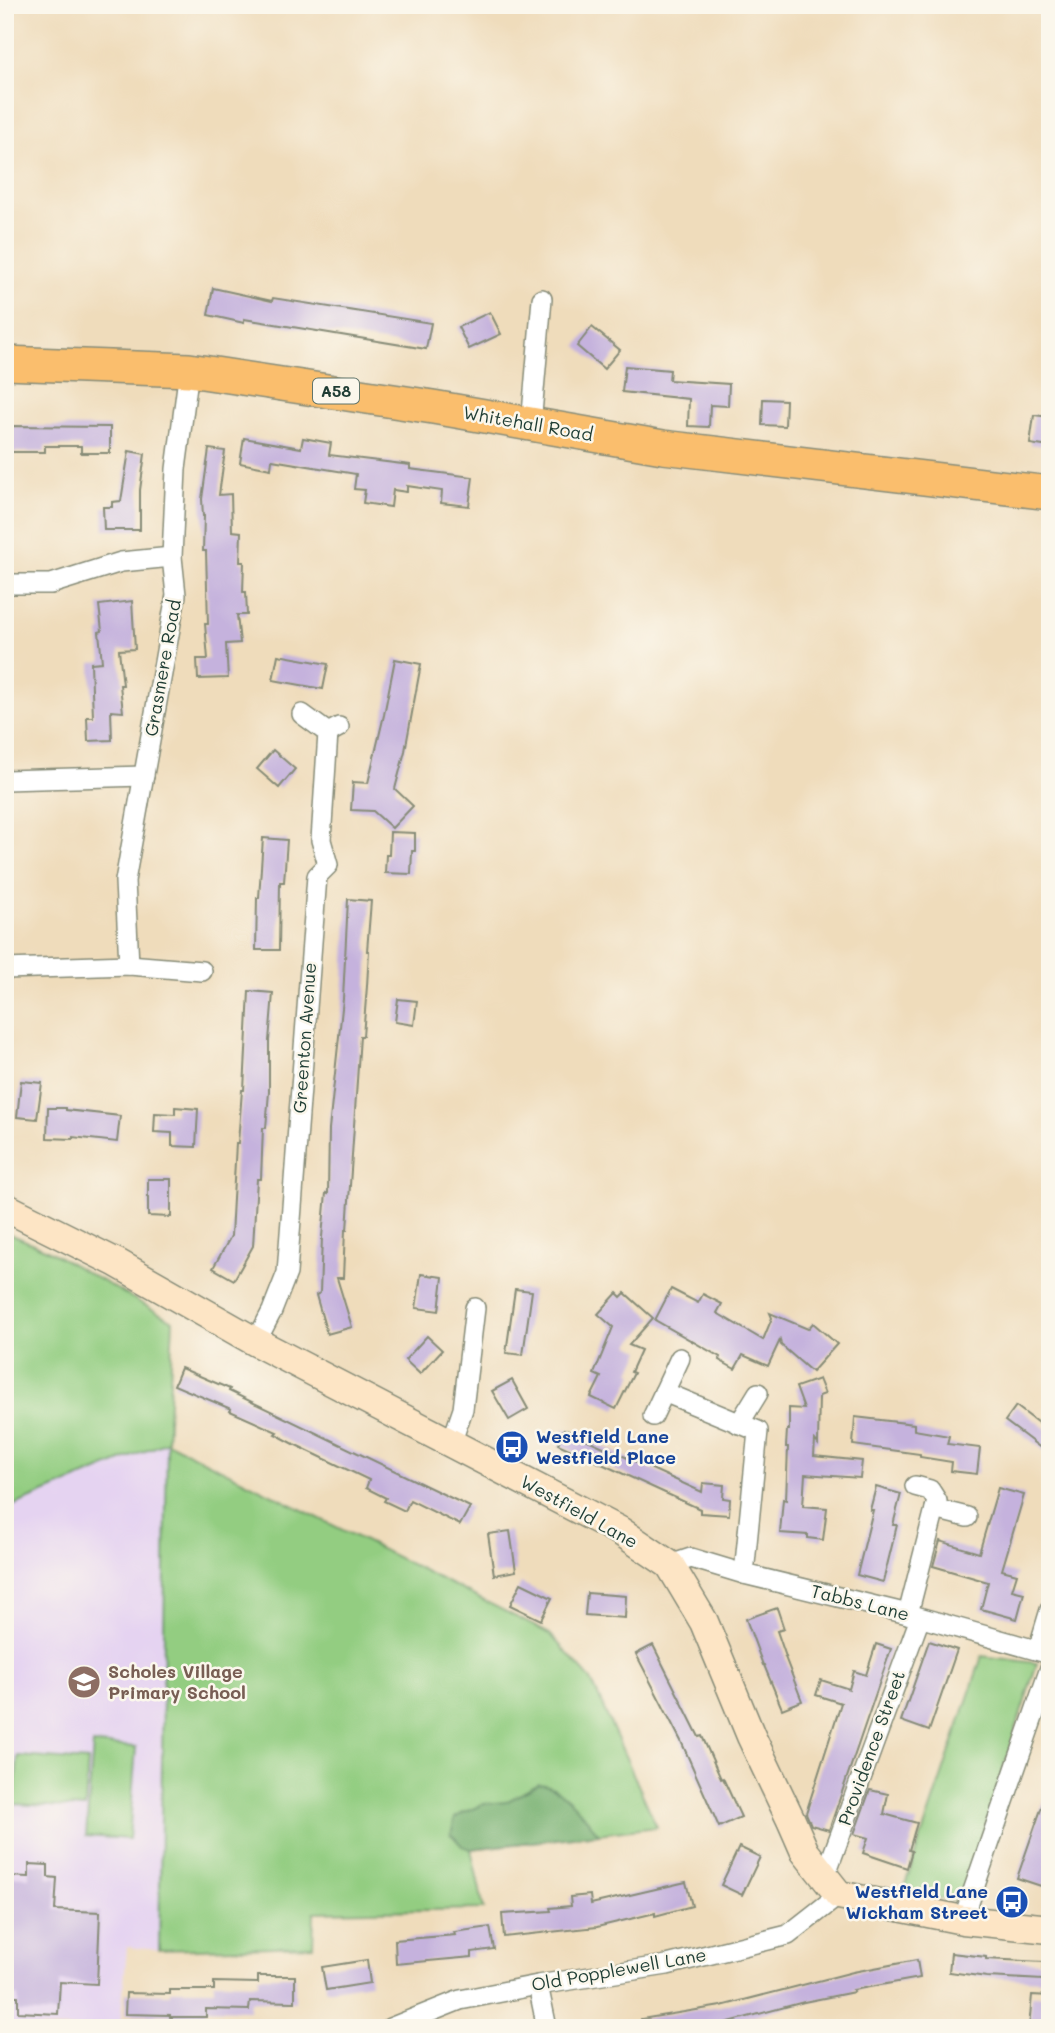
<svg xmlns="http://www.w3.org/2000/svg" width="1055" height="2033" viewBox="0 0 1055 2033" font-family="Mali,sans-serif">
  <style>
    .built { fill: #e5d3f1 }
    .green { fill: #93cd81; stroke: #59855a; stroke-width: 2 }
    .forest { fill: #76b06f; stroke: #4a7652; stroke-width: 2 }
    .building { fill: #c5b2dd }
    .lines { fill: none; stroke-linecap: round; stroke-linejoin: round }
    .minor-casing { stroke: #878c78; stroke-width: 22 }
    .secondary-casing { stroke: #878c78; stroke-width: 31 }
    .trunk-casing { stroke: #878c78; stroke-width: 36 }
    .minor { stroke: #fff; stroke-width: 19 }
    .secondary { stroke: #fde5c5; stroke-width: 28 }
    .trunk { stroke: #fabe6d; stroke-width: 33 }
    .labels { text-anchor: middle; stroke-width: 5; stroke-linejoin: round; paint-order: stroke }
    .shield { fill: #fbf7ec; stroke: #61756b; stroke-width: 2 }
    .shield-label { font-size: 16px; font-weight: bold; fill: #1f3d34 }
    .street-label { font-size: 18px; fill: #1f3d34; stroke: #fbf7ec }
    .transit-label { font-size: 18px; font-weight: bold; fill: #164399; stroke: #fbf7ec; text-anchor: start }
    .education-label { font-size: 18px; font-weight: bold; fill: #785e54; stroke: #fbf7ec; text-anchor: start }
  </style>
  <rect width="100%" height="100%" fill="#fbf7ec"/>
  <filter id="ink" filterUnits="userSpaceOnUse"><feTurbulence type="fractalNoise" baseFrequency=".0143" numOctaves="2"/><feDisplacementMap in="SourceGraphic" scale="14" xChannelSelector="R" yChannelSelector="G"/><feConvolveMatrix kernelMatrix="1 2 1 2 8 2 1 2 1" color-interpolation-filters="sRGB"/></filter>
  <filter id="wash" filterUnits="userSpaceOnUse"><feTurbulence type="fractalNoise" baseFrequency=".00686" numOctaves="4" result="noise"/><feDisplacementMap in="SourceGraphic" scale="28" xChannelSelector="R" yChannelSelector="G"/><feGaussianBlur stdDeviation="1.57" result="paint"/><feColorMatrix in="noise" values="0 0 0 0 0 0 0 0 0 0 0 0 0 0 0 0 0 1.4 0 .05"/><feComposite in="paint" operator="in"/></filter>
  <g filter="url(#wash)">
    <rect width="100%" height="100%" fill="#efdcbb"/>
    <path class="built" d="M167 1442 159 1950 127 1947 120 2028H5V1509Z"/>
    <g class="green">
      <path d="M5 1232 45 1249 173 1321 167 1442 550 1634 591 1680 657 1827 471 1849 484 1909 314 1912 313 1946 159 1950 167 1442 5 1509Z"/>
      <path d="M982 1656 1037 1663 961 1901 902 1894Z"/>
      <path d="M93 1744 136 1747 129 1839 86 1836Z"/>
      <path d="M18 1756 88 1761 85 1808 14 1804Z"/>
    </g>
    <path class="forest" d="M539 1784C562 1784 585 1818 599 1834L471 1849 462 1846 451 1834 455 1818 465 1812 484 1804 506 1802Z"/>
    <g id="blocks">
      <g class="building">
        <path d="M213 288 272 301 273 298 431 323 426 349 244 319V323L208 315Z"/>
        <path d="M490 312 501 334 469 349 458 327Z"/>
        <path d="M592 327 620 350 604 369 577 346Z"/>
        <path d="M625 366 670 370 669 380 729 384 728 406 710 405 709 427 688 426 689 399 622 392Z"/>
        <path d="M763 399 786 400 785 426 762 425Z"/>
        <path d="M1034 415 1050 417V447L1030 444Z"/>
        <path d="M8 426 110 427V453H81V446H45V452H8Z"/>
        <path d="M244 438 301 448 303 438 331 443 329 455 410 465V469L473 477 469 506 441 503 442 491 407 486V492L393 490 391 507 363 503 365 490 354 489 356 474 272 460 271 469 240 463Z"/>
        <path d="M209 449 225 451 219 495 231 494 232 531 241 532 240 562H244L243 592H246L247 615H237L240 643 226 644 228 678 198 679 197 659H208L205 624H208L206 551H203L204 516H203L202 499Z"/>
        <path d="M129 451 145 454 140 490V530H104L103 507H112V502L121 501Z"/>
        <path d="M132 601 135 649 119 650 123 685H120L123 712 111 711 112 740 88 741 87 717H93L91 663 102 662 99 632 102 631 99 605Z"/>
        <path d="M278 655 328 664 323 689 273 680Z"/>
        <path d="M395 659 421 664 405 751 395 789 413 806 392 828 373 811 351 810 353 782 368 783 384 715Z"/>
        <path d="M273 750 295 769 279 788 257 769Z"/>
        <path d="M390 832 415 833V851H412L411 874 385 873 386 855H389Z"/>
        <path d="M263 838 287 840 284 882H280L279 950H256L257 898H259Z"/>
        <path d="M348 899 371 901 367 951H369L367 986 363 1036H360L347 1230H345L343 1278H337L352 1327 327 1334 316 1295 320 1293 322 1237 326 1193 328 1194 329 1129 343 999Z"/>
        <path d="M249 991 273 993 269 1041V1092L266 1128H263L261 1179H257L253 1246 234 1280 213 1268 231 1236 236 1143H238L242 1090H244Z"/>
        <path d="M398 999 417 1001 414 1025 395 1022Z"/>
        <path d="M21 1081 42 1083 37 1119 17 1117Z"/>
        <path d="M175 1107 198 1109 196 1147 172 1146V1133L154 1132 155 1113 175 1114Z"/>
        <path d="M48 1108H66V1110L120 1116 117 1142 73 1137V1139L47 1138Z"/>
        <path d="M148 1179H171V1217L148 1216Z"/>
        <path d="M421 1274 443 1277 439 1311 416 1308Z"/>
        <path d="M515 1289 532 1291 523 1355 506 1353Z"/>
        <path d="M671 1289 698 1303 703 1294 722 1304 717 1313 763 1340 772 1318 770 1313 808 1329 813 1323 837 1344 812 1372 781 1345 780 1340 768 1366 743 1355 735 1369 719 1360 720 1357 655 1320Z"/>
        <path d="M617 1293 621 1297 625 1293 653 1318 629 1345 641 1350 631 1372 634 1373 616 1409 591 1397 601 1377 594 1374 613 1327 598 1314Z"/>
        <path d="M427 1336 442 1350 420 1374 405 1360Z"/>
        <path d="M181 1368 230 1389 229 1391 470 1507 460 1525 410 1500 405 1511 384 1501 386 1498 366 1488 369 1480 296 1445 275 1434 277 1432 230 1411 231 1409 174 1385Z"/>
        <path d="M819 1379 825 1394 819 1396 818 1444 815 1440 814 1456 862 1461 860 1478 805 1474 803 1506 827 1508 823 1540 808 1538V1535L780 1533 783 1499 786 1500 788 1447H786L787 1430H789V1408L804 1409 796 1387Z"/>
        <path d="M512 1380 528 1409 509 1420 492 1391Z"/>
        <path d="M1016 1406 1050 1432V1455L1005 1421Z"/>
        <path d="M855 1417 914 1424V1430L949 1436 947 1444 980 1448 977 1474 951 1471 952 1462 920 1457V1454L853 1445Z"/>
        <path d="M564 1429 702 1492 703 1483 724 1485 723 1498 730 1499 729 1515 700 1513V1509L558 1444Z"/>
        <path d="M876 1487 901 1494 893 1525H897L883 1582 857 1575 873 1510H870Z"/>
        <path d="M998 1488 1024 1495 1002 1570 1017 1574 1012 1590 1024 1593 1017 1619 981 1609 988 1582 933 1566 940 1541 979 1553Z"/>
        <path d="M510 1531 516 1571 494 1575 488 1534Z"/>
        <path d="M521 1583 552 1598 541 1620 510 1605Z"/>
        <path d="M587 1593 626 1596 625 1618 585 1615Z"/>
        <path d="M777 1608 784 1629 777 1631 786 1657H785L802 1701 782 1709 764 1665H763L746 1619Z"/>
        <path d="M929 1641 957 1650 929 1731 901 1721Z"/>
        <path d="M876 1644 891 1649 829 1830 811 1825 806 1813 841 1703 816 1695 821 1680 849 1689 854 1671 866 1675Z"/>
        <path d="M653 1645 699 1737 702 1736 721 1779 723 1778 741 1817 719 1827 681 1741 636 1654Z"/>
        <path d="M870 1790 888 1794 884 1814 917 1823 909 1850 912 1851 907 1868 863 1853 868 1838 854 1834Z"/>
        <path d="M1047 1792 1050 1793V1870L1044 1887 1017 1878Z"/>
        <path d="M739 1847 760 1857 742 1895 721 1885Z"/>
        <path d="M29 1864 48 1865V1877L57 1878 55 1910 100 1912 97 1984 60 1982 58 2014 18 2012V1996H5V1876L29 1877Z"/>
        <path d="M686 1882 692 1906 655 1916V1913L597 1927 504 1937 502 1914 551 1911 550 1908 571 1906 570 1897 590 1895 591 1904Z"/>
        <path d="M490 1927 494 1949 472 1952V1957L396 1964 395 1940 455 1935 454 1932Z"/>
        <path d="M951 1953 986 1957V1959L1044 1962 1043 1980 987 1977 949 1972Z"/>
        <path d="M367 1960 370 1983 326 1990 322 1967Z"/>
        <path d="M917 1960 920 1978 853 1990 854 1992 804 2002 710 2027 642 2028 641 2019 721 2006 853 1972Z"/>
        <path d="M258 1976H295V2002L250 2001 249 2010 206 2009V2017H170V2015L125 2014 126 1993 170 1994V1990H214V1982L258 1983Z"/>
        <path d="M1032 1995 1050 1996 1048 2028H1029Z"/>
      </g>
    </g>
  </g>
  <g filter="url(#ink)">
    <use href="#blocks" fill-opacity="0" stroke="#878c78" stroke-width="2"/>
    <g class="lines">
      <defs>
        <g id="minor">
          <path d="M531 425 542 299"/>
          <path d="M5 584H51L121 562 172 557"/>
          <path d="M302 714 328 733 339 727"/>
          <path d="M5 780 144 776"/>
          <path d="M129 965 125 881 176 595 172 557 176 469 189 370"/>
          <path d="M5 969 129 965 202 971"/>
          <path d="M256 1342 272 1311 287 1273 317 876 328 865 321 840 328 733"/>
          <path d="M664 1392 758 1431 744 1574"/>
          <path d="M653 1416 680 1358"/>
          <path d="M739 1424 758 1393"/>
          <path d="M451 1444 463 1409 475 1308"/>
          <path d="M935 1509 967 1517"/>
          <path d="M670 1565 691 1558 744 1574 908 1614 1050 1654"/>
          <path d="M908 1614 937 1501 930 1490 915 1486"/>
          <path d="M1038 1650 1050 1610"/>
          <path d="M824 1879 920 1618"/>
          <path d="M963 1920 1050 1668"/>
          <path d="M538 1985 547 2028"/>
          <path d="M390 2028 460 2000 538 1985 667 1965 788 1935 839 1895"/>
        </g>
        <path id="secondary" d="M5 1207 117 1263 256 1342 620 1531 670 1565 704 1622 751 1736 791 1820 805 1852 839 1895 963 1920 1050 1929"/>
        <path id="trunk" d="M5 363 189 370 433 407 663 447 1050 493"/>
      </defs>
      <use href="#minor" class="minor-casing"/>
      <use href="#secondary" class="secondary-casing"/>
      <use href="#trunk" class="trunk-casing"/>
      <use href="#minor" class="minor"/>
      <use href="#secondary" class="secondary"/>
      <use href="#trunk" class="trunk"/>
    </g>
  </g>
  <defs>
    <symbol id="bus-disc" viewBox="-11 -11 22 22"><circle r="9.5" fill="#1a4fb4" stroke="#fbf7ec"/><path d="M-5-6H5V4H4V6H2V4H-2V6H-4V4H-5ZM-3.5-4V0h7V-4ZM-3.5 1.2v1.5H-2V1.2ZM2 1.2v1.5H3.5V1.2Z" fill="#fff"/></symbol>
    <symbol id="school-disc" viewBox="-11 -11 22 22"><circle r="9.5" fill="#8d6e63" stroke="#fbf7ec"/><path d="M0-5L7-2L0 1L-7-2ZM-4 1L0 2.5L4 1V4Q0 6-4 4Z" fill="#fff"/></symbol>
  </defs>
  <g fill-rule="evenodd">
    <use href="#bus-disc" x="493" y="1428" width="38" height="38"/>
    <use href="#school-disc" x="65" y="1663" width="38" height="38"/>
    <use href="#bus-disc" x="993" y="1883" width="38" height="38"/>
  </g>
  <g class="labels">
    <rect class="shield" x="313" y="378.5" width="46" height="25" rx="5"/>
    <g class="shield-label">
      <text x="336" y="397">A58</text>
    </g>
    <g class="street-label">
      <text transform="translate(528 424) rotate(10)" y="6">Whitehall Road</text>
      <text transform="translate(163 668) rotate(-80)" y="6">Grasmere Road</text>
      <text transform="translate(305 1038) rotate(-86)" y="6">Greenton Avenue</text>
      <text transform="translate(579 1512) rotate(29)" y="6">Westfield Lane</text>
      <text transform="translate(860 1603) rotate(14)" y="6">Tabbs Lane</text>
      <text transform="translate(872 1748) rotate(-70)" y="6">Providence Street</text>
      <text transform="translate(619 1970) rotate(-10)" y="6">Old Popplewell Lane</text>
    </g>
    <g class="transit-label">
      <text x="536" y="1443">Westfield Lane<tspan x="536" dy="21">Westfield Place</tspan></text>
      <text x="988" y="1898" text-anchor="end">Westfield Lane<tspan x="988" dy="21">Wickham Street</tspan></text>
    </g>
    <g class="education-label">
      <text x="108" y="1678">Scholes Village<tspan x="108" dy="21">Primary School</tspan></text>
    </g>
  </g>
  <rect width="1055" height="2033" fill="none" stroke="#fbf7ec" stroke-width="28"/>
</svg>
